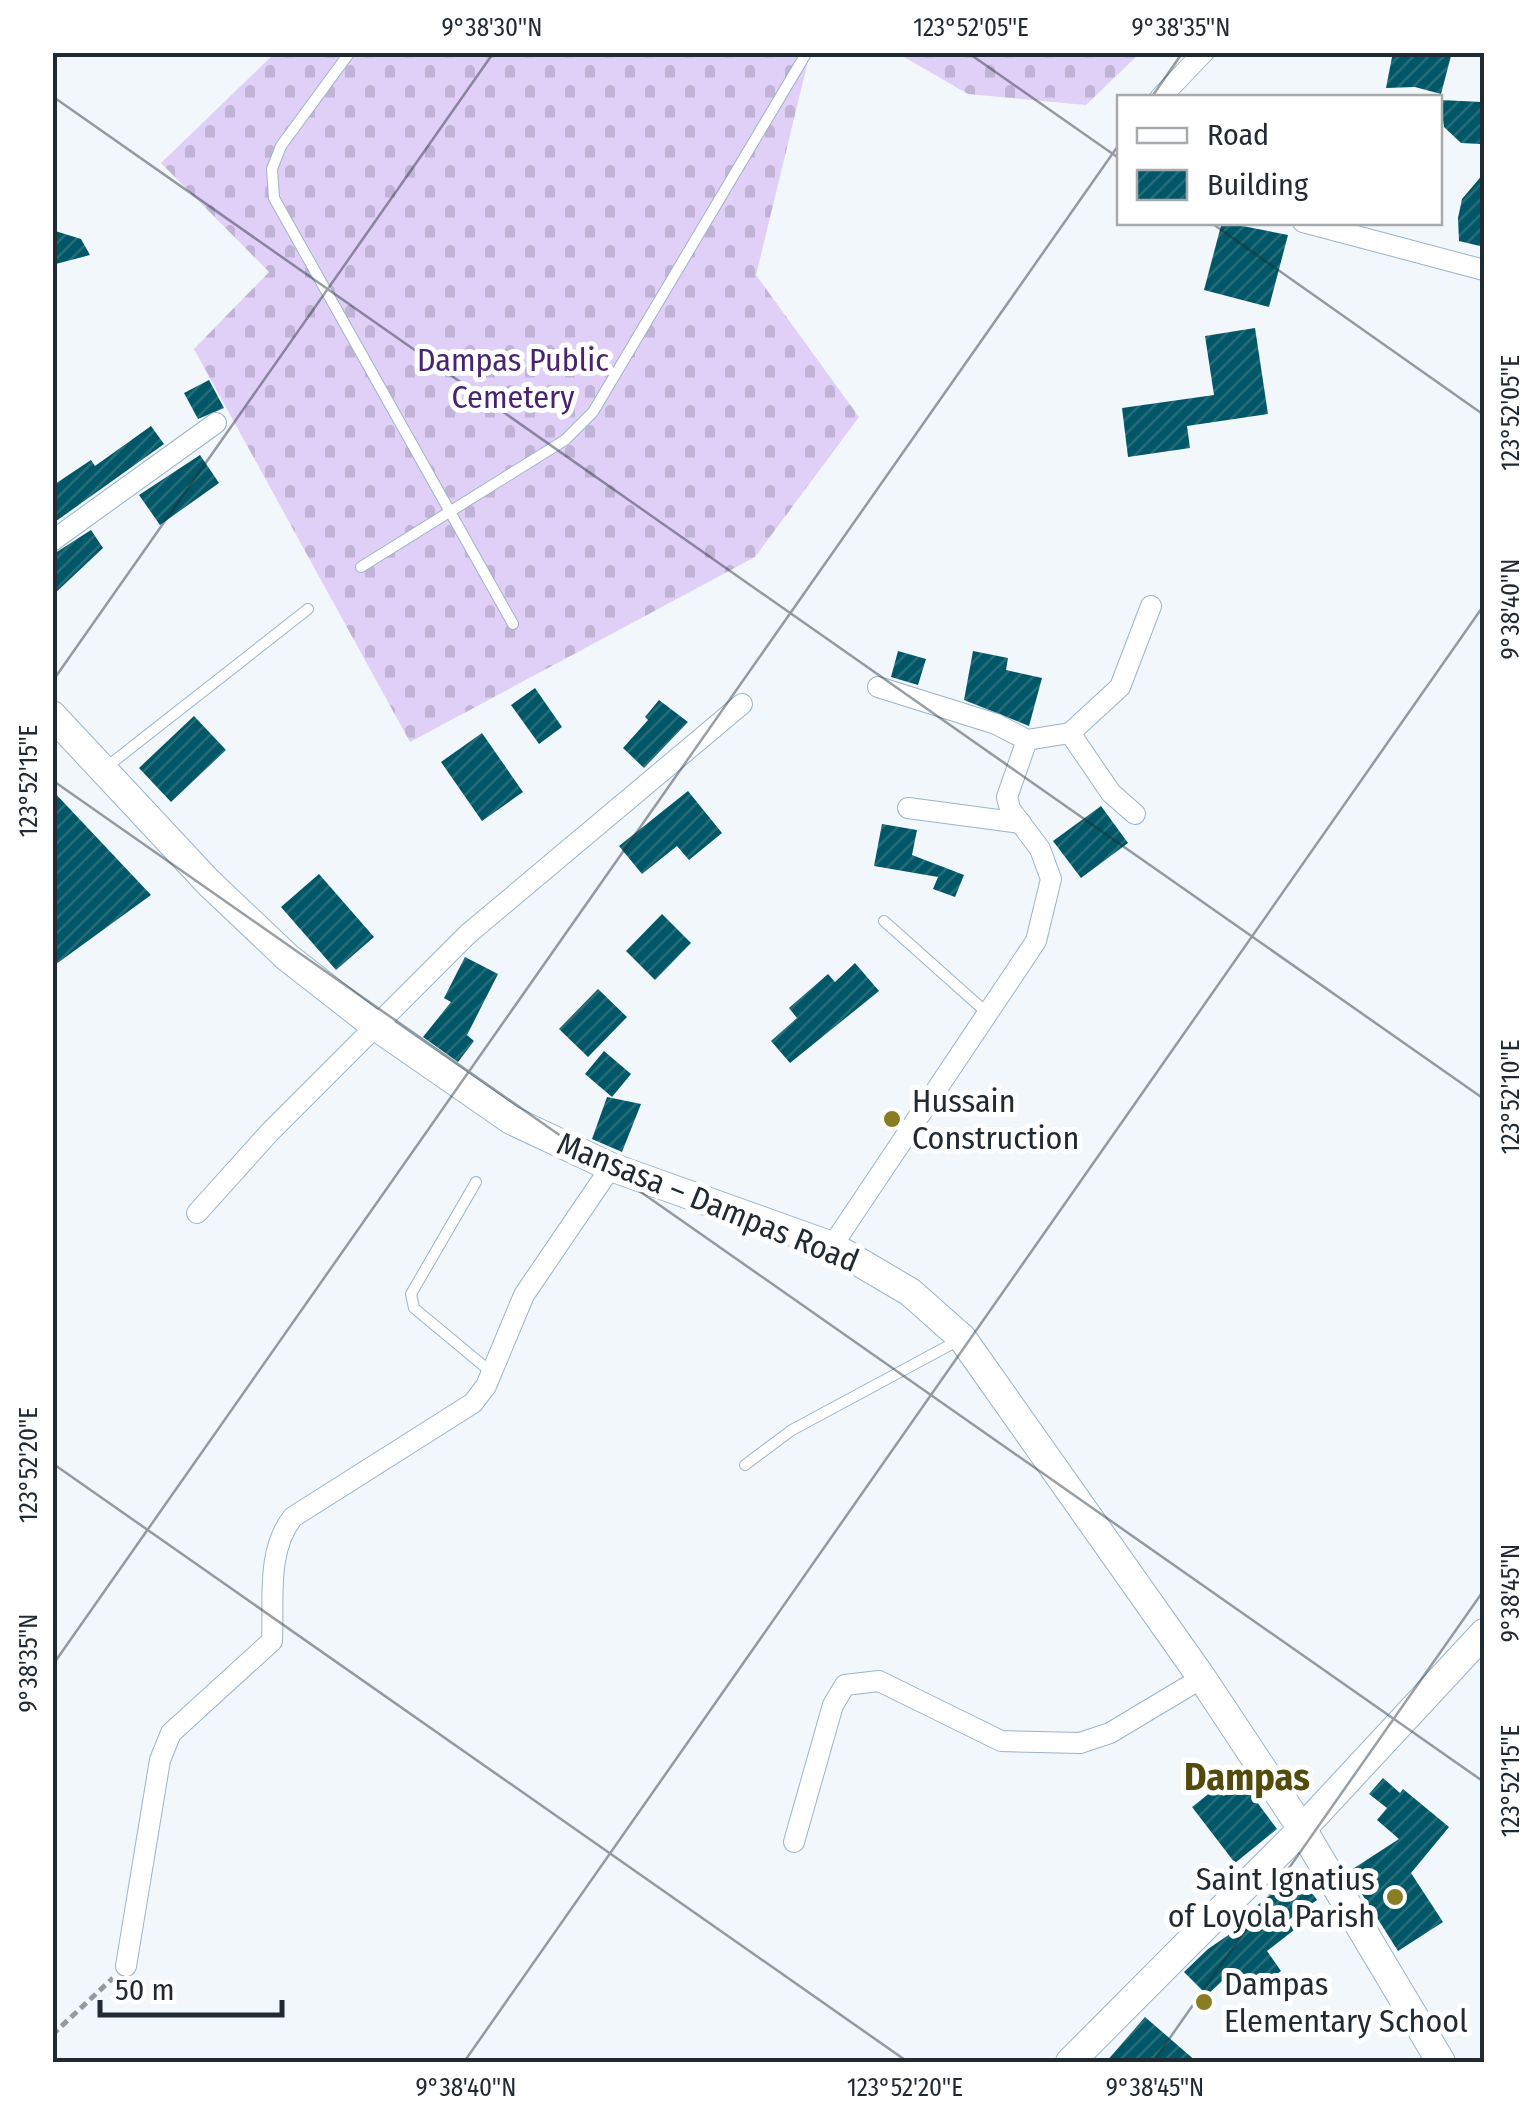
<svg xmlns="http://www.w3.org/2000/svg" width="1537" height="2115" viewBox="0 0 1537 2115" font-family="'Fira Sans Condensed',sans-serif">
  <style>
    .cemetery { fill: url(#cemetery-stones) }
    .building { fill: url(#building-hatch) }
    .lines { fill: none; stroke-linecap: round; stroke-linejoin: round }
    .lane-casing { stroke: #9ab4cb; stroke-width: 12 }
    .street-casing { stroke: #9ab4cb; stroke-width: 22 }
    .secondary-casing { stroke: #9ab4cb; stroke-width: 30 }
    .path { stroke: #939ba2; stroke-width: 5; stroke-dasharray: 8 5; stroke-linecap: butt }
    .lane { stroke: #fff; stroke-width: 10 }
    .street { stroke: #fff; stroke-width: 20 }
    .secondary { stroke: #fff; stroke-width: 28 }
    .ticks { fill: none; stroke: #202a33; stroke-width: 2.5; stroke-opacity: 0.45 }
    .poi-dot { fill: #897d24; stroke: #fff; stroke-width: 4 }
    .labels { text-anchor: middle; stroke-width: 10; stroke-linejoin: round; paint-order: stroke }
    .park-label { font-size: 32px; fill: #48246e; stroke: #fff }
    .poi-label { font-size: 32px; fill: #202a33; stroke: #fff; text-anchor: start }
    .street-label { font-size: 32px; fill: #202a33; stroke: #fff }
    .quarter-label { font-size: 38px; font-weight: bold; fill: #534b0b; stroke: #fff }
    .neatline { fill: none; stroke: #202a33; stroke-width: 4 }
    .ticks-label { font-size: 25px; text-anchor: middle; fill: #202a33 }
  </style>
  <defs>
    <pattern id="cemetery-stones" width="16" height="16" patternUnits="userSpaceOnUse" patternTransform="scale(2.5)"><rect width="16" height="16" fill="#e0d0f8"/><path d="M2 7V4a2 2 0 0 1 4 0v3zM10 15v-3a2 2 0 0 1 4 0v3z" fill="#c0b3d5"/></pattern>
    <pattern id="building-hatch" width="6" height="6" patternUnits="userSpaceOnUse" patternTransform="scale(2.5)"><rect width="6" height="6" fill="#015767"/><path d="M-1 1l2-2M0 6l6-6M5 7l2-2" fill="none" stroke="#266c79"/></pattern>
  </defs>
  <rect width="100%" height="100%" fill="#f2f7fc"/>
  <g class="cemetery">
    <path d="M275 53H810L756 275 859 417 755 557 410 742 194 349 269 272 161 163Z"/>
    <path d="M897 53H1140L1086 105 968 94Z"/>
  </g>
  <g class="building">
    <path d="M1393 52H1452L1441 94 1415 87 1386 88Z"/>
    <path d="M1440 100 1482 102 1480 144 1461 143 1444 127Z"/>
    <path d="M1484 173V247L1459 241 1458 218 1462 199Z"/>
    <path d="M1222 222 1288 235 1269 307 1204 290Z"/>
    <path d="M52 230 81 239 90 255 52 265Z"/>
    <path d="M1255 328 1268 414 1187 426 1190 448 1128 457 1122 408 1214 395 1205 336Z"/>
    <path d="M209 380 224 408 198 419 184 393Z"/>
    <path d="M151 426 164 444 52 524V486L91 460 95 466Z"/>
    <path d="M200 455 219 483 160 525 139 495Z"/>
    <path d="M91 530 103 548 52 596V555Z"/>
    <path d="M898 651 926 659 918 685 891 677Z"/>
    <path d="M973 651 1008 658 1006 670 1042 678 1029 726 964 700Z"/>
    <path d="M535 688 562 727 539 744 511 705Z"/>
    <path d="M659 700 688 722 644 768 623 748 648 720 645 717Z"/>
    <path d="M194 716 226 750 171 802 139 768Z"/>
    <path d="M482 733 523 792 482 821 441 762Z"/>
    <path d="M52 790 151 895 52 967Z"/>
    <path d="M688 791 722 833 689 860 677 846 642 874 619 846Z"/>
    <path d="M1101 806 1128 843 1081 878 1053 841Z"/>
    <path d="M882 824 917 830 912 855 964 875 955 897 933 889 938 877 874 866Z"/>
    <path d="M319 874 374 937 336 970 281 907Z"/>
    <path d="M662 914 691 943 655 980 626 951Z"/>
    <path d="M465 957 498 974 467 1035 474 1041 458 1062 423 1037 451 1002 444 998Z"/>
    <path d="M855 963 879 991 790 1063 771 1041 797 1018 789 1008 828 974 835 982Z"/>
    <path d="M598 989 627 1017 588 1057 559 1029Z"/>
    <path d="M604 1051 631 1074 612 1097 585 1074Z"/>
    <path d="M607 1097 641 1104 622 1152 592 1139Z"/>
    <path d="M1235 1773 1277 1829 1235 1863 1192 1807Z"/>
    <path d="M1383 1778 1400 1793 1403 1789 1449 1827 1411 1873 1443 1922 1398 1951 1348 1872 1399 1839 1377 1820 1387 1808 1369 1794Z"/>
    <path d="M1299 1874 1317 1900 1287 1921 1294 1930 1267 1951 1281 1971 1251 1993 1235 1969 1207 1995 1184 1972 1208 1949 1249 1921 1244 1915Z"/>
    <path d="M1145 2017 1197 2062H1106Z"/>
  </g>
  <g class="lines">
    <defs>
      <g id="lane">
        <path d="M350 52 281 146 272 169 274 198 513 624"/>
        <path d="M361 567 565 440 593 412 807 52"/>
        <path d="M104 769 308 609"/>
        <path d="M884 921 986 1012"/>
        <path d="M476 1182 411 1294 414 1308 491 1372"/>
        <path d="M745 1465 792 1430 961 1339"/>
      </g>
      <g id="street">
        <path d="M1160 98 1204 52"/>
        <path d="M1303 222 1484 270"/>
        <path d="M52 541 216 423"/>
        <path d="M878 687 996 724 1027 740 1070 733"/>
        <path d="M908 808 1021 823"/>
        <path d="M1135 814 1111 793 1070 733 1120 687 1151 606"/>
        <path d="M197 1213 269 1133 468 934 742 704"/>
        <path d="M832 1246 1036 941 1051 879 1040 849 1010 809 1007 797 1027 740"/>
        <path d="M794 1842 833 1705 845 1685 879 1681 1001 1741 1080 1743 1110 1733 1202 1678"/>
        <path d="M126 1966 160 1760 171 1733 272 1641C274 1600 266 1551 293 1517L473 1403 486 1386 524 1295 611 1167"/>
      </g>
      <g id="secondary">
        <path d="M52 715 208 882 287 957 374 1025 511 1120 611 1167 832 1246 910 1292 962 1338 1202 1678 1302 1829 1441 2062"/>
        <path d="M1070 2062 1302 1829 1484 1633"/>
      </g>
    </defs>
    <use href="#lane" class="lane-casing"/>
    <use href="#street" class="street-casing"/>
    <use href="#secondary" class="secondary-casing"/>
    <path class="path" d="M52 2035 113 1978"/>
    <use href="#lane" class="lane"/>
    <use href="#street" class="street"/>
    <use href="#secondary" class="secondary"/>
  </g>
  <path class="ticks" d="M967 52 1120 159M52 96 1484 1099M1151 98 1183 52M1210 222 1484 415M52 682 494 52M52 780 1484 1782M52 1463 908 2062M52 1666 1120 143M464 2062 1484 605M1153 2062 1484 1590"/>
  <g class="poi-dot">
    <circle cx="892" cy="1119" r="10"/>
    <circle cx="1395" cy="1897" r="10"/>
    <circle cx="1204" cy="2002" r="10"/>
  </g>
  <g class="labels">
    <g class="park-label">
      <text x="513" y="371">Dampas Public<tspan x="513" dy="37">Cemetery</tspan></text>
    </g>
    <g class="poi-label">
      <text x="912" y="1112">Hussain<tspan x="912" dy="37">Construction</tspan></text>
      <text x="1375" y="1890" text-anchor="end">Saint Ignatius<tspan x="1375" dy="37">of Loyola Parish</tspan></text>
      <text x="1224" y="1995">Dampas<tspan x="1224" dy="37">Elementary School</tspan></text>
    </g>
    <g class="street-label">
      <text transform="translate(708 1202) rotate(22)" y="11">Mansasa – Dampas Road</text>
    </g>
    <g class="quarter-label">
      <text x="1247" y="1790">Dampas</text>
    </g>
  </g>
  <rect width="1537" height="2115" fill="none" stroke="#ffffff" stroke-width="110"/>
  <rect x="1117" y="95" width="325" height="130" fill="#ffffff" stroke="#a6aaad" stroke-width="2.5"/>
  <rect x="1137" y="128" width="50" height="15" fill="#ffffff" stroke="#a6aaad" stroke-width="2.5"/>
  <text x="1207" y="145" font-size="30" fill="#202a33">Road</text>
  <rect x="1137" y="170" width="50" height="30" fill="url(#building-hatch)" stroke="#a6aaad" stroke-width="2.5"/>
  <text x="1207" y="195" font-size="30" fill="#202a33">Building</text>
  <path d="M100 2000v15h182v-15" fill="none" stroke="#202a33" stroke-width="5"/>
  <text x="115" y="2000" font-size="30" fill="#202a33" stroke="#ffffff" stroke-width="8" paint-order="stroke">50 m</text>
  <rect x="55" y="55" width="1427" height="2005" class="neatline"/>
  <g class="ticks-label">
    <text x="492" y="36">9°38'30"N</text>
    <text x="971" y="36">123°52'05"E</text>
    <text x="1181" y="36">9°38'35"N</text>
    <text transform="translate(1510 413) rotate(-90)" y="9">123°52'05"E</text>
    <text transform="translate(1510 609) rotate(-90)" y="9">9°38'40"N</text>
    <text transform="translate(28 781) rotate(-90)" y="9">123°52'15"E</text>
    <text transform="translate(1510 1097) rotate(-90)" y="9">123°52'10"E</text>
    <text transform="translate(28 1465) rotate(-90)" y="9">123°52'20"E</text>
    <text transform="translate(1510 1593) rotate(-90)" y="9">9°38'45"N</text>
    <text transform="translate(28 1663) rotate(-90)" y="9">9°38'35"N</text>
    <text transform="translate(1510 1781) rotate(-90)" y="9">123°52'15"E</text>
    <text x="466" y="2096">9°38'40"N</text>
    <text x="905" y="2096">123°52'20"E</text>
    <text x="1155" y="2096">9°38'45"N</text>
  </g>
</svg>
